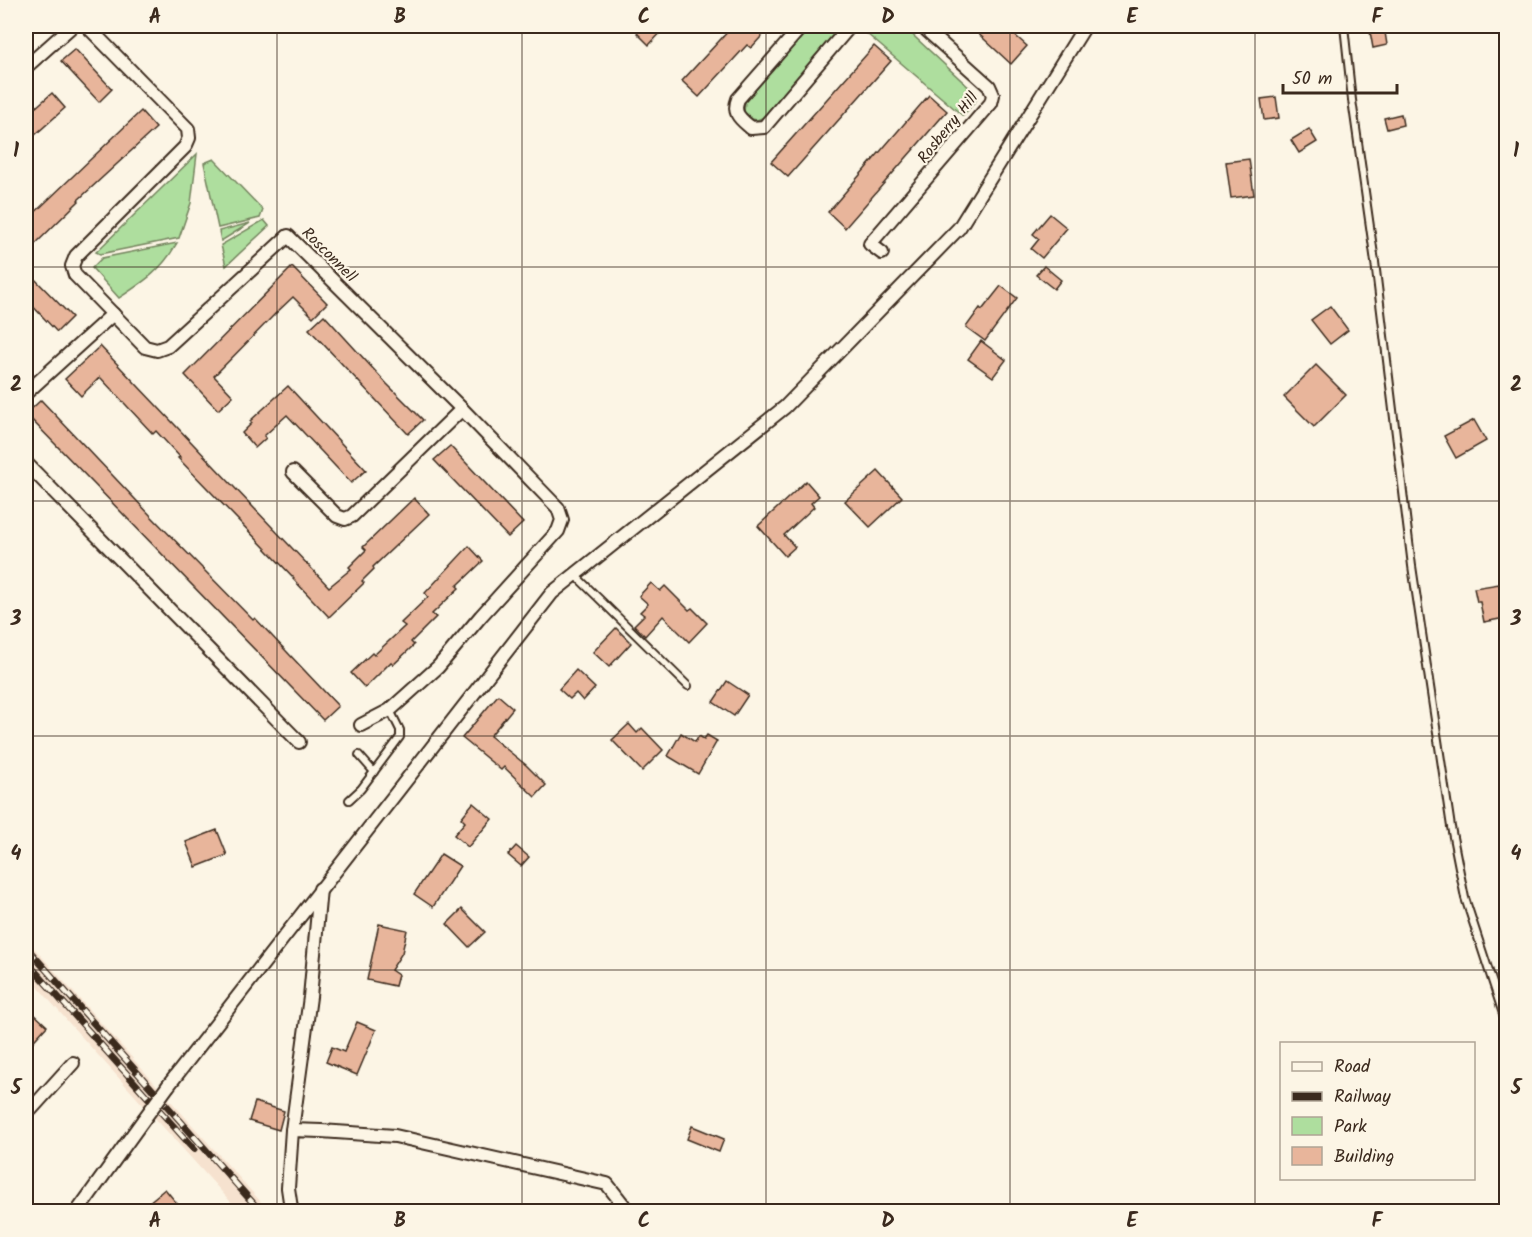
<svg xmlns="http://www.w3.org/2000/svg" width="1532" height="1237" viewBox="0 0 1532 1237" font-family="Kalam,sans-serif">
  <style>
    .built { fill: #f6e2cf }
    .green { fill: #aede9e; stroke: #74845e; stroke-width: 1.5 }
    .building { fill: #e8b59b; stroke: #3b2a1e; stroke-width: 1.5 }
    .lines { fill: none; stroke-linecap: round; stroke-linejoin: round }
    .lane-casing { stroke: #3b2a1e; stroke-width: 10 }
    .street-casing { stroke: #3b2a1e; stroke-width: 16 }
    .lane { stroke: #fcf5e5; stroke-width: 6 }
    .street { stroke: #fcf5e5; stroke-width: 12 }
    .rail-casing { stroke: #3b2a1e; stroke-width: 7 }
    .rail { stroke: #fcf5e5; stroke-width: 4.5; stroke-dasharray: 14; stroke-linecap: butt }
    .street-bridge-casing { stroke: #3b2a1e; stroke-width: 16; stroke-linecap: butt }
    .street-bridge { stroke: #fcf5e5; stroke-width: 12 }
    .grid { fill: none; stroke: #3b2a1e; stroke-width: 1.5; stroke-opacity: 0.55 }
    .labels { text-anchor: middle; stroke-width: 4.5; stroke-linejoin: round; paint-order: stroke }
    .street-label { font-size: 16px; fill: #3b2a1e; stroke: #fcf5e5 }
    .neatline { fill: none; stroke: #3b2a1e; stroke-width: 2 }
    .grid-label { font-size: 20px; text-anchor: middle; font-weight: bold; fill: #3b2a1e }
  </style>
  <rect width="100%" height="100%" fill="#fcf5e5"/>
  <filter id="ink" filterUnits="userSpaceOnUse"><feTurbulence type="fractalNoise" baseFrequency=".0167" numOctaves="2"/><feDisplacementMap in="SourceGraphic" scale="12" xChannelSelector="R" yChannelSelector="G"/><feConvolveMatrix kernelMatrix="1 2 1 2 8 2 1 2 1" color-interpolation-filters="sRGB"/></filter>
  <g filter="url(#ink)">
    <path class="built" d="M26 939 269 1211H239L70 1024 26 973Z"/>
    <g class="green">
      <path d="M810 26H836L835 37 767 116 757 120 752 119 744 112 745 102Z"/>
      <path d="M873 26H903L976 94 977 99 963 116 867 34Z"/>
      <path d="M197 154 191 203 179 238 100 254 96 252Z"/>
      <path d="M214 159 263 210 260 218 218 228 204 163Z"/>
      <path d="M264 220 269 226 226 266 221 245Z"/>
      <path d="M250 223 221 241 219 231Z"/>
      <path d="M177 243C162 270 145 281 119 298L92 268 102 258Z"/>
    </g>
    <g class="building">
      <path d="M644 26H667L649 45 637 33Z"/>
      <path d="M733 26H771L751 48 747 45 699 97 682 81Z"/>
      <path d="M970 26H1015L1010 31 1027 46 1011 64Z"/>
      <path d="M1369 26H1384L1387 45 1373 48Z"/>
      <path d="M874 46 891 61 788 177 771 162Z"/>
      <path d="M75 49 112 89 99 102 61 61Z"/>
      <path d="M52 93 65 108 26 143V116Z"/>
      <path d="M929 95 947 111 845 228 828 212Z"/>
      <path d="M1276 97 1279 118 1264 120 1261 99Z"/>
      <path d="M141 111 156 128 78 200 79 201 26 253V221Z"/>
      <path d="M1401 114 1403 125 1387 129 1384 118Z"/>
      <path d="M1309 129 1317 142 1299 153 1291 140Z"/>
      <path d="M1249 159 1254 195 1231 198 1226 162Z"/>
      <path d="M1050 214 1067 228 1042 258 1031 249 1039 239 1033 234Z"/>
      <path d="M1044 266 1061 280 1054 289 1036 275Z"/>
      <path d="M292 267 327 303 313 317 293 297 275 314 214 376 233 396 218 410 185 375Z"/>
      <path d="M26 270 72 317 57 332 26 299Z"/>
      <path d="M1001 286 1017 298 985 341 966 327 980 308 982 310Z"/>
      <path d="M1330 306 1348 330 1330 344 1311 320Z"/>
      <path d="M324 315 387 384 423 420 408 434 309 329Z"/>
      <path d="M981 341 1006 360 993 377 968 359Z"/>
      <path d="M100 346 329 587 351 569 349 567 366 550 363 547 414 498 429 514 373 567 374 569 362 581 364 583 329 617 293 579 294 578 178 458 180 457 156 431 153 434 100 377 81 396 65 379Z"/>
      <path d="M1316 365 1346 395 1314 427 1284 397Z"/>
      <path d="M288 386 366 470 351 483 287 415 264 436 266 438 255 448 242 433 252 423 250 421Z"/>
      <path d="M41 400 152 517 253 620 255 618 338 706 323 720 26 414Z"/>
      <path d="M1474 420 1486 441 1456 458 1444 436Z"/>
      <path d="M450 446 523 523 508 537 434 460Z"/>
      <path d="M878 471 902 497 870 527 845 501Z"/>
      <path d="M806 481 819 496 811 503 814 507 784 535 795 547 785 556 758 526Z"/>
      <path d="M469 546 483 561 457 586 459 588 432 614 436 617 411 642 414 645 393 665 391 662 365 688 351 673 372 653 374 655 405 626 401 623 428 597 425 593Z"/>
      <path d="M651 583 660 591 665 586 689 610 692 608 707 623 689 642 663 616 645 636 634 625 644 615 640 612 648 604 639 596Z"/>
      <path d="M1499 584 1505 618 1484 622 1480 602H1477L1474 588Z"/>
      <path d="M616 628 631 643 609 667 593 652Z"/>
      <path d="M576 670 595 688 583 701 576 693 570 699 559 689Z"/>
      <path d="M727 681 748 695 734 716 713 702Z"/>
      <path d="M498 695 513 708 490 736 526 765 546 785 535 797 504 767 501 770 462 738Z"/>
      <path d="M629 724 637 733 642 728 663 750 642 771 612 740Z"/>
      <path d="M681 733 695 742 699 736 704 739 707 735 717 741 698 774 668 756Z"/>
      <path d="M473 803 492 819 468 847 454 835 465 822 461 818Z"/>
      <path d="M217 830 227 855 196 867 186 842Z"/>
      <path d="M516 846 529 857 521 866 508 855Z"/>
      <path d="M441 854 460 866 433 907 414 894Z"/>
      <path d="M462 909 485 932 469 947 447 924Z"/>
      <path d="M379 924 407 930 402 953 391 970 398 975 395 986 367 980Z"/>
      <path d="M32 1012 47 1026 26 1049V1019Z"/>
      <path d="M357 1022 376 1030 357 1075 326 1062 332 1047 344 1052Z"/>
      <path d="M255 1102 284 1111 279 1130 249 1121Z"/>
      <path d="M692 1126 724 1139 719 1152 687 1139Z"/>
      <path d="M165 1189 184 1212H137Z"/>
    </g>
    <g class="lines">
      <defs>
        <g id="lane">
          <path d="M1344 26 1352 100 1375 262 1412 566 1451 827 1465 898 1504 1017"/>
          <path d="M575 575 688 686"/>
          <path d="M359 755 374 772"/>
          <path d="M349 800 361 789 400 737V730L390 710"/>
        </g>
        <g id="street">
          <path d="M87 26 188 129 189 138 185 147 76 256 72 266 75 275 145 347 157 350 168 346 288 236 462 409 558 508 562 520 558 531 481 616 438 667 390 710 361 725"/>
          <path d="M802 26 738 99C732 114 741 119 751 128L764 127 850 26"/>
          <path d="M26 67 72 26"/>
          <path d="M882 253 870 244 991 103 993 95 989 86 922 26"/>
          <path d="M26 393 113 314"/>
          <path d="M26 463 299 742"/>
          <path d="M293 472 337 516 345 519 352 516 462 409"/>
          <path d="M168 1086 552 593 785 407 959 228 1085 26"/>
          <path d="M26 1115 73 1063"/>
          <path d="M292 1130 310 997 320 889"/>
          <path d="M291 1208 288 1188 292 1130 321 1131 395 1136 607 1184 629 1212"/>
          <path d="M77 1212 144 1119"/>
        </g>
      </defs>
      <use href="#lane" class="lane-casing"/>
      <use href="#street" class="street-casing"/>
      <use href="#lane" class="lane"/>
      <use href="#street" class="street"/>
      <defs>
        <g id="rail">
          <path d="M26 947 261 1212"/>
          <path d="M26 961 194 1149"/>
        </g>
      </defs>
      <use href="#rail" class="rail-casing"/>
      <use href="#rail" class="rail"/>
      <defs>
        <path id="street-bridge" d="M144 1119 168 1086"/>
      </defs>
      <use href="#street-bridge" class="street-bridge-casing"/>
      <use href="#street-bridge" class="street-bridge"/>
    </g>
  </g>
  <path class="grid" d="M277 26V1212M522 26V1212M766 26V1212M1010 26V1212M1255 26V1212M26 267H1506M26 501H1506M26 736H1506M26 970H1506"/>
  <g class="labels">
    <g class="street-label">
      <text transform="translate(947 127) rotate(-51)" y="6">Rosberry Hill</text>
      <text transform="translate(330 254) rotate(45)" y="6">Rosconnell</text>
    </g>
  </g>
  <rect width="1532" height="1237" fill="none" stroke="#fcf5e5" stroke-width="66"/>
  <rect x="1280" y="1042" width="195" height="138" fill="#fcf5e5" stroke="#afa495" stroke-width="1.5"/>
  <rect x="1292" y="1062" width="30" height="9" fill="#fcf5e5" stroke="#afa495" stroke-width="1.5"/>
  <text x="1334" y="1072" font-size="18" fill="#3b2a1e">Road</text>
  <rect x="1292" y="1092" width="30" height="9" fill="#3b2a1e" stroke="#afa495" stroke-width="1.5"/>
  <text x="1334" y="1102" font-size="18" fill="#3b2a1e">Railway</text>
  <rect x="1292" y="1117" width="30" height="18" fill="#aede9e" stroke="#afa495" stroke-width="1.5"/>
  <text x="1334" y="1132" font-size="18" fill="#3b2a1e">Park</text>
  <rect x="1292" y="1147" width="30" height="18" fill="#e8b59b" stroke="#afa495" stroke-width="1.5"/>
  <text x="1334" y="1162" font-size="18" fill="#3b2a1e">Building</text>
  <path d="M1283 84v9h114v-9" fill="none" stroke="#3b2a1e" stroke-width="3"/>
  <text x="1292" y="84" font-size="18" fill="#3b2a1e" stroke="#fcf5e5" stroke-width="4.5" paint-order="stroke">50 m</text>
  <rect x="33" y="33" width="1466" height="1171" class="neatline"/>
  <g class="grid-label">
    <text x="155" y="23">A</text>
    <text x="400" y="23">B</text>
    <text x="644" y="23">C</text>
    <text x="888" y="23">D</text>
    <text x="1132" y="23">E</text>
    <text x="1377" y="23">F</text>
    <text x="16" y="157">1</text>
    <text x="1516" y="157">1</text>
    <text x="16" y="391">2</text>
    <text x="1516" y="391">2</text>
    <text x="16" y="625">3</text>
    <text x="1516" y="625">3</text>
    <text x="16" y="860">4</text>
    <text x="1516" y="860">4</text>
    <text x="16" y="1094">5</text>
    <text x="1516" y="1094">5</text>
    <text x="155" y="1227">A</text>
    <text x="400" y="1227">B</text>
    <text x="644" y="1227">C</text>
    <text x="888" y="1227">D</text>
    <text x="1132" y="1227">E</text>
    <text x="1377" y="1227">F</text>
  </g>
</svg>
